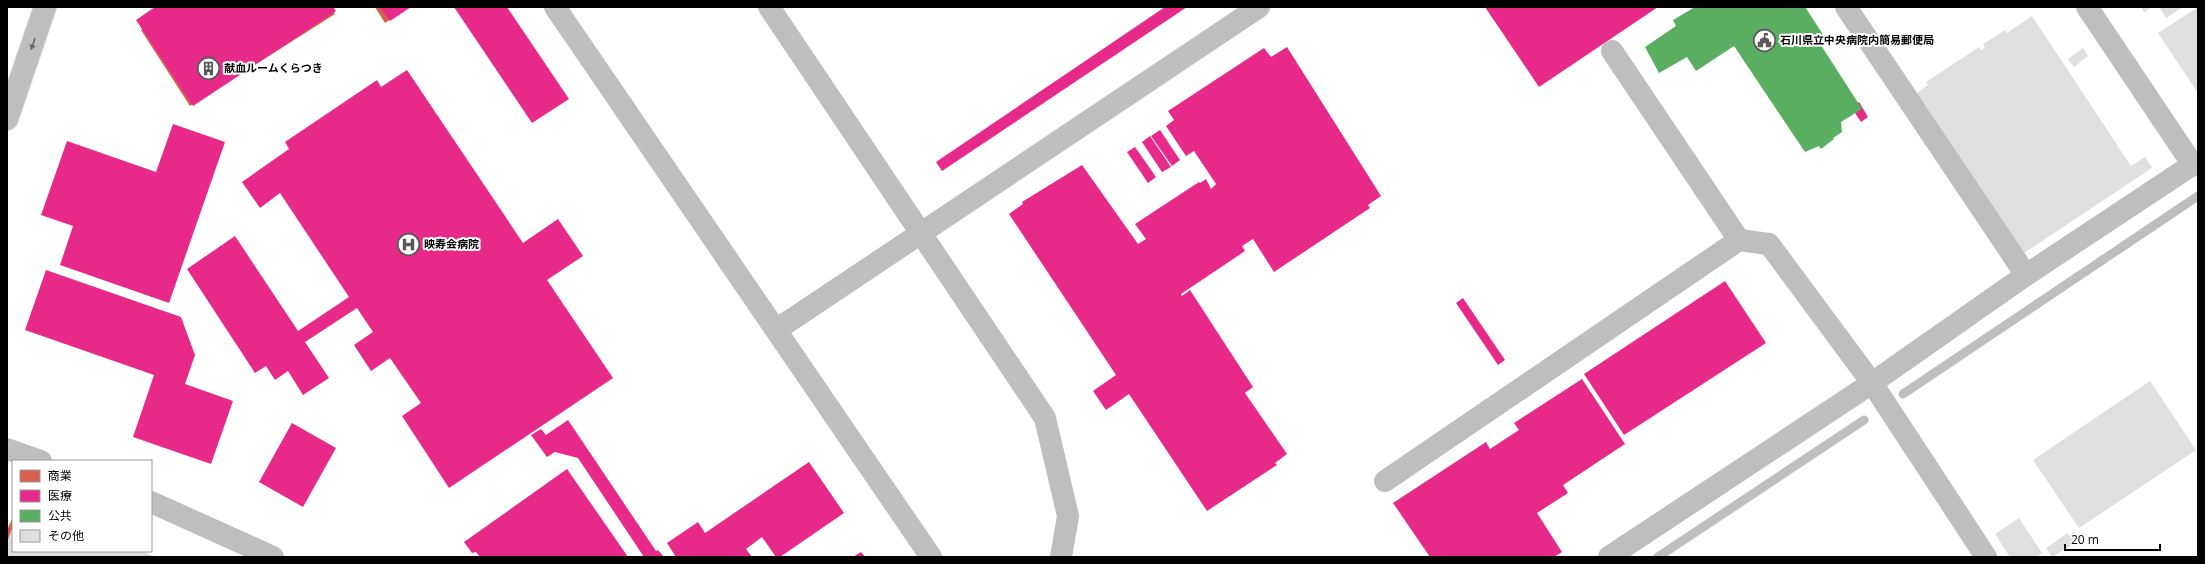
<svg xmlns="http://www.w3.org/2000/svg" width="2205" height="564" viewBox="0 0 2205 564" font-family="'Open Sans','Noto Sans JP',sans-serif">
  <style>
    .shops { fill: #d6604d }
    .health { fill: #e7298a }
    .public { fill: #5aae61 }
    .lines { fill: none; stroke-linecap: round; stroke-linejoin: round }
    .stream { stroke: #bebebe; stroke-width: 9 }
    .building { fill: #dfdfdf }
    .major-casing { stroke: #dbdbdb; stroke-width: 24 }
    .minor { stroke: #bebebe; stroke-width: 22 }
    .major { stroke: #bebebe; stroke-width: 22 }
    .oneway { fill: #686868 }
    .labels { text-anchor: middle; stroke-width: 4; stroke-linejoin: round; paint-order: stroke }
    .poi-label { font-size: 11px; font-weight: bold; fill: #000; stroke: #fff; text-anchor: start }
  </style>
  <rect width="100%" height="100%" fill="#fff"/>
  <g class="shops">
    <path d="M177 7H331L335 14 190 106 141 30Z"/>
    <path d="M375 7H409L385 23Z"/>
    <path d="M13 517V551H136L150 557H7V530Z"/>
  </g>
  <g class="health">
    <path d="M155 7H333L336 11 193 106 136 20Z"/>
    <path d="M380 7H411L390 21Z"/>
    <path d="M454 7H507L569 99 532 123Z"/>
    <path d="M1165 7H1187L942 171 936 162Z"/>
    <path d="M1485 7H1658L1539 87Z"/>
    <path d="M1287 47 1381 196 1368 205 1370 208 1274 272 1253 239 1242 246 1245 251 1181 294 1182 296 1190 290 1253 387 1245 393 1287 454 1275 463 1277 465 1207 511 1129 394 1106 410 1093 391 1116 375 1009 214 1023 204 1022 202 1082 165 1138 244 1146 239 1135 224 1199 182 1200 183 1206 179 1211 189 1216 184 1194 151 1186 156 1166 126 1174 120 1168 111 1264 48 1271 57Z"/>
    <path d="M407 70 523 243 558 219 583 256 547 280 613 378 449 488 402 416 421 403 390 358 371 371 354 345 373 332 357 308 305 342 329 378 303 395 288 371 275 380 266 366 255 373 187 269 235 236 298 331 349 297 280 193 260 208 242 182 289 149 285 142 377 80 381 87Z"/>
    <path d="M1859 102 1868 117 1861 122 1851 107Z"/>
    <path d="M173 124 225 142 169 303 60 265 73 226 41 215 67 141 156 172Z"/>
    <path d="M1160 130 1180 160 1172 166 1151 136Z"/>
    <path d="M1150 136 1171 167 1162 172 1142 142Z"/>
    <path d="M1135 147 1156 177 1148 183 1127 152Z"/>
    <path d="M46 270 181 317 195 355 185 384 233 401 211 464 133 437 154 375 25 330Z"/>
    <path d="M1725 281 1766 343 1624 435 1584 374Z"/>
    <path d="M1463 298 1505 360 1498 365 1456 303Z"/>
    <path d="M1582 379 1625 444 1563 485 1568 493 1537 513 1562 552 1554 557H1430L1393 503 1486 442 1490 449 1519 430 1514 423Z"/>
    <path d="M568 420 656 551 658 550 664 557H644L578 458 555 452 547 457 531 435 541 429 546 435Z"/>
    <path d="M292 423 336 448 303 507 259 482Z"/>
    <path d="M809 462 844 513 780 557H776L762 537 746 549 752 557H676L667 543 698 522 705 533Z"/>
    <path d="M567 469 628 557H480L476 552 472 553 464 542Z"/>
    <path d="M861 552 865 557H853Z"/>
  </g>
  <path class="public" d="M1695 7H1805L1826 39 1819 42 1862 109 1841 122 1842 132 1833 138 1834 139 1821 149 1819 146 1805 152 1734 46 1696 71 1687 57 1659 73 1645 47 1676 26 1673 20Z"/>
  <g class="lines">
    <g class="stream">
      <path d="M1903 394 2198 196"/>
      <path d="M1658 557 1864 420"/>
    </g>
  </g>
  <g class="building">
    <path d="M2141 7H2153L2144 12Z"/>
    <path d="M2159 7H2183L2166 18Z"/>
    <path d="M2198 7V93L2158 33Z"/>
    <path d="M2032 16 2131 166 2145 157 2152 168 2024 253 1917 93 1928 85 1926 82 1979 47 1981 50 1985 47 1983 44 2005 30 2007 33Z"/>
    <path d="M2083 48 2088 56 2074 67 2068 59Z"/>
    <path d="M2150 381 2196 450 2079 528 2033 460Z"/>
    <path d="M2019 518 2042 553 2036 557H2010L1995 534Z"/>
    <path d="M13 526V551H142L155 557H7V542Z"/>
    <path d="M2074 532 2078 538 2072 542 2074 544 2052 557 2046 548 2068 533 2069 536Z"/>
  </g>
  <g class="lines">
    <defs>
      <path id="major" d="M7 119 45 7"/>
    </defs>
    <use href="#major" class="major-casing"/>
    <g class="minor">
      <path d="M555 7 931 557"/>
      <path d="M769 7 1045 418 1068 516 1061 557"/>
      <path d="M1846 7 2026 275"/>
      <path d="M2087 7 2193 165"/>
      <path d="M1612 51 1739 240"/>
      <path d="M776 330 1259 7"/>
      <path d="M7 449 41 461"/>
      <path d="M1385 481 1739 240 1769 244 1872 383 1609 557"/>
      <path d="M151 502 273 557"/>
      <path d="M1986 557 1872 383 2026 275 2198 161"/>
    </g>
    <use href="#major" class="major"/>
  </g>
  <defs><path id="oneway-solid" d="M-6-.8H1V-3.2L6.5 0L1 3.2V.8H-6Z"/></defs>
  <use class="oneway" href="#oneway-solid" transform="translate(33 44) rotate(109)"/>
  <defs>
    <symbol id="civic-ring" viewBox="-11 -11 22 22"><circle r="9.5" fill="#fff" stroke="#595959" stroke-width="1.5"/><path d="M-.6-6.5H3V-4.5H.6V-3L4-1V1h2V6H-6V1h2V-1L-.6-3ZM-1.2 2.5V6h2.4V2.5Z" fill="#595959"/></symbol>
    <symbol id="building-ring" viewBox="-11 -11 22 22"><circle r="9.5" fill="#fff" stroke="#595959" stroke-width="1.5"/><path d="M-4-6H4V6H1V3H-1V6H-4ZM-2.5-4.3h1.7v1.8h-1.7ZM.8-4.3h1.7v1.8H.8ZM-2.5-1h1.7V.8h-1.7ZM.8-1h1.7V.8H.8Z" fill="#595959"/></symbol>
    <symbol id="hospital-ring" viewBox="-11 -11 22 22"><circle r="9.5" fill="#fff" stroke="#595959" stroke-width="1.5"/><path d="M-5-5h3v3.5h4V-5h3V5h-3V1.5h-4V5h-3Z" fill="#595959"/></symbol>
  </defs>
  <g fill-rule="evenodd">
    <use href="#civic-ring" x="1752" y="28" width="25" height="25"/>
    <use href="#building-ring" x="196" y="56" width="25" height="25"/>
    <use href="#hospital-ring" x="396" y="232" width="25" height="25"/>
  </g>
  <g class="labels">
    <g class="poi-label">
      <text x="1780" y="44">石川県立中央病院内簡易郵便局</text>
      <text x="224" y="72">献血ルームくらつき</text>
      <text x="424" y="248">映寿会病院</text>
    </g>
  </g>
  <rect width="2205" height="564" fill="none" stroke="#000000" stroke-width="16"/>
  <rect x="12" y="460" width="140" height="92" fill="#ffffff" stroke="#999999"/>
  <rect x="20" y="470" width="20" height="12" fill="#d6604d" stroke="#999999"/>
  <text x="48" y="480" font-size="12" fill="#000000">商業</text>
  <rect x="20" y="490" width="20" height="12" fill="#e7298a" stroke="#999999"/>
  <text x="48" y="500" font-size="12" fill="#000000">医療</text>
  <rect x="20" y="510" width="20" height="12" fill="#5aae61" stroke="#999999"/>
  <text x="48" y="520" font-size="12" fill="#000000">公共</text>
  <rect x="20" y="530" width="20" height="12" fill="#dfdfdf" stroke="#999999"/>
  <text x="48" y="540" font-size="12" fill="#000000">その他</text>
  <path d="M2065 544v6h95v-6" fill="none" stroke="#000000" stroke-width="2"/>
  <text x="2071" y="544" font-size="12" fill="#000000" stroke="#ffffff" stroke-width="3" paint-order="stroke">20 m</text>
</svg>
